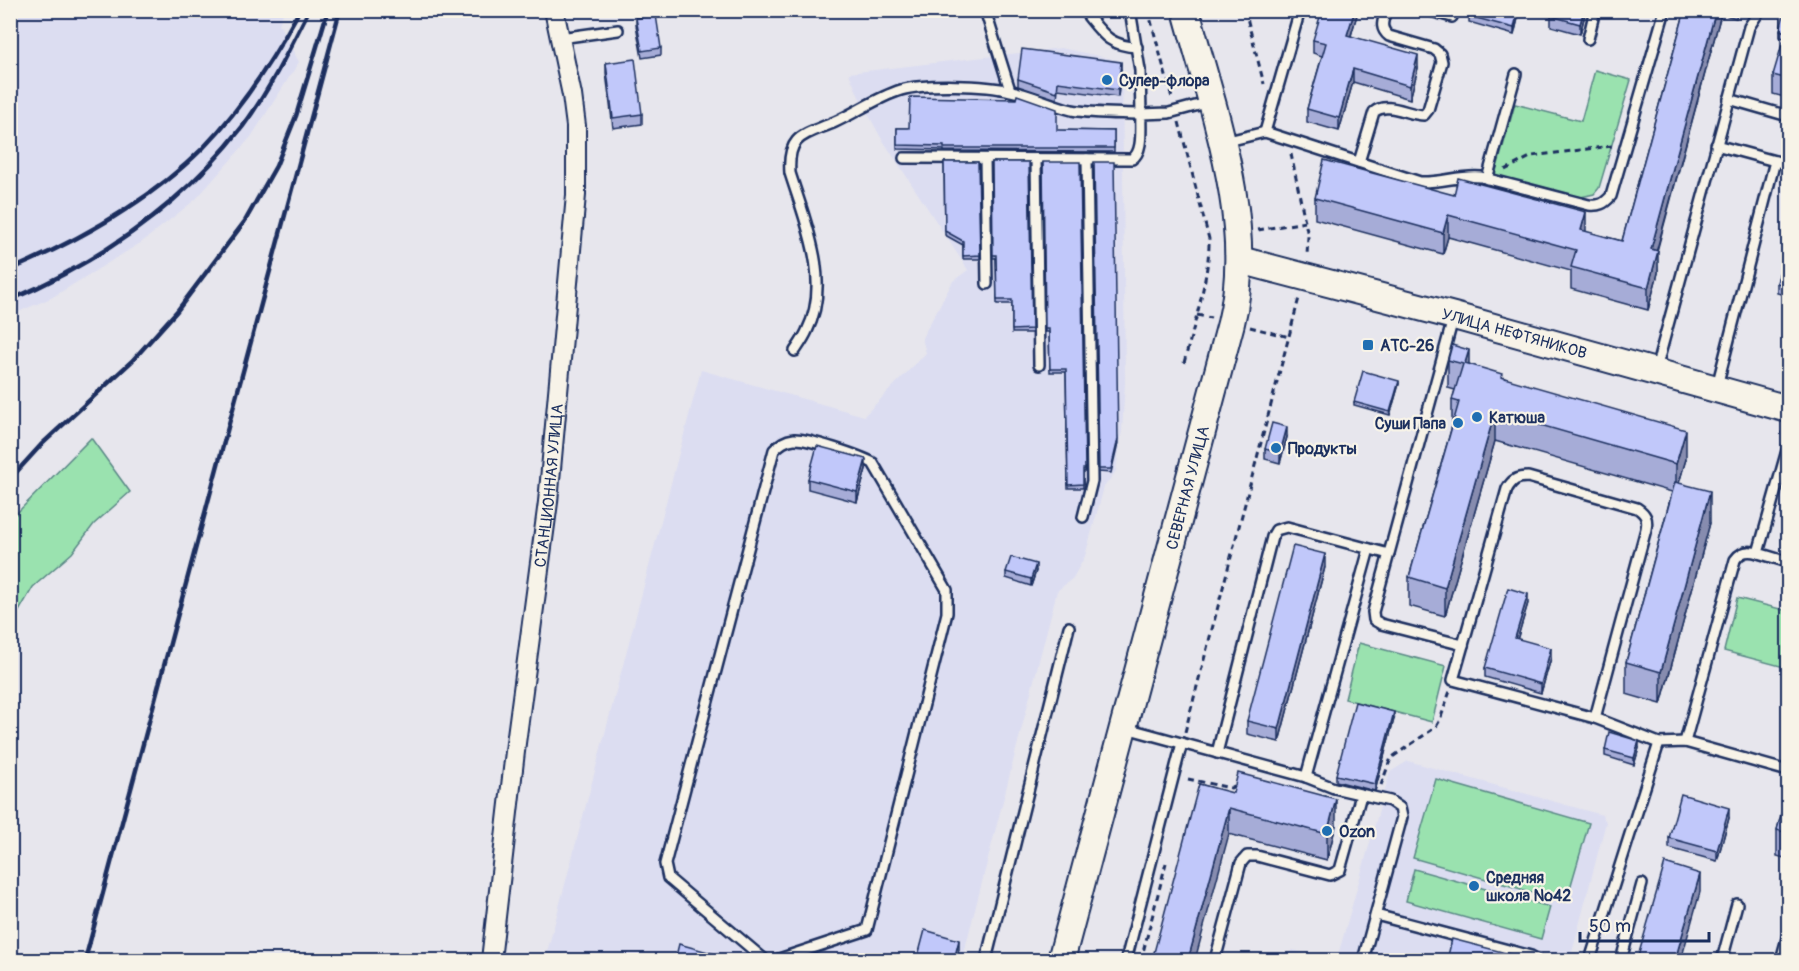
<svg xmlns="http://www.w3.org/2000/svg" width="1799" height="971" viewBox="0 0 1799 971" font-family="Pangolin,sans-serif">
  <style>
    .built { fill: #dcddf1 }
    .green { fill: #9ae2af; stroke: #5a8886; stroke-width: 1.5 }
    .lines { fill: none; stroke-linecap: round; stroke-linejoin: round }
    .lane-casing { stroke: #1b2f5e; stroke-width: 14 }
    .street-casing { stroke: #1b2f5e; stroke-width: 22 }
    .secondary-casing { stroke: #1b2f5e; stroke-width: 30 }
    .path { stroke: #1b2f5e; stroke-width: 3; stroke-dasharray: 6 4.5; stroke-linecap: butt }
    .lane { stroke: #f7f3e8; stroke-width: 9 }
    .street { stroke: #f7f3e8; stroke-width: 18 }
    .secondary { stroke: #f7f3e8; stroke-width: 26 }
    .rail { stroke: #1b2f5e; stroke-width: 4.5 }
    .wall { fill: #a6acd7; stroke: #1b2f5e; stroke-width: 1.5 }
    .shaded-wall { fill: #878caf; stroke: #1b2f5e; stroke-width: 1.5 }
    .building { fill: #c1c8fa; stroke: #1b2f5e; stroke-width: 1.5 }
    .poi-dot { fill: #1f6fb2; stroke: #f7f3e8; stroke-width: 2 }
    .labels { text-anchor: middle; stroke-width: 4.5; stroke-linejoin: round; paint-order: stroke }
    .poi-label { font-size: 16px; font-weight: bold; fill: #1b2f5e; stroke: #f7f3e8; text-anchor: start }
    .street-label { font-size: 16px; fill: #1b2f5e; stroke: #f7f3e8 }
  </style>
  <rect width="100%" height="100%" fill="#e7e6ed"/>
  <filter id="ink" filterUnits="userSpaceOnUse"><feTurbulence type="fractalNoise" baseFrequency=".0167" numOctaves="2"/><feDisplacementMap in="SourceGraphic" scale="12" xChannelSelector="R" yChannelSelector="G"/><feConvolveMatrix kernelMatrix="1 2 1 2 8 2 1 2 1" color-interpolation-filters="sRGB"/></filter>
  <g filter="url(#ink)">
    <g class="built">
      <path d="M11 10 284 11 279 24 299 62 251 137 196 199 142 242 51 298 11 315Z"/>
      <path d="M1061 48 1122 61 1125 383 1122 431 1116 471 1104 487 1085 556 1073 578 1057 591 962 960H545L701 370 864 416 926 353 922 338 953 281 968 270 880 136 859 97 849 73Z"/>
      <path d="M1408 761 1602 815 1606 822 1570 960H1285L1287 956 1293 950 1329 960 1338 955 1390 772Z"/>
    </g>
    <g class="green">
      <path d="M1595 70 1631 80 1599 188 1594 194 1581 197 1495 175 1515 104 1581 121Z"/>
      <path d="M91 438 130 492 94 524 72 553 33 587 11 625V519Z"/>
      <path d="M1737 598 1788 611V668L1724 651Z"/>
      <path d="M1359 643 1446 666 1432 722 1345 699Z"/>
      <path d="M1436 779 1589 823 1566 902 1413 858Z"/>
      <path d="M1414 869 1550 907 1541 939 1406 901Z"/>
    </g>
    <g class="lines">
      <defs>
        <g id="lane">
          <path d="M985 10 1010 90"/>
          <path d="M1083 10C1101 31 1107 46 1137 47"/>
          <path d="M1427 10 1452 17 1454 10"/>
          <path d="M560 38 618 30"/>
          <path d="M1588 39 1595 10"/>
          <path d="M1729 99 1788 116"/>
          <path d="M1265 132 1300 10"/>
          <path d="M1224 142 1265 132 1420 182C1441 183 1460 175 1481 177L1589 205C1599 206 1604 204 1611 196L1665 10"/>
          <path d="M1716 145 1775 161"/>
          <path d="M904 158 1132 159C1144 151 1140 128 1141 114L1169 113 1210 102"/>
          <path d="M985 159 987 284"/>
          <path d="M1036 159 1039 365"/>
          <path d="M1359 162 1374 112C1387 101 1408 115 1424 115L1428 110 1442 62 1440 54 1434 49 1389 36C1379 28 1383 21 1386 10"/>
          <path d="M1487 179 1516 74"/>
          <path d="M1453 319 1373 612 1374 620 1381 624 1463 645 1453 680 1595 718 1659 743 1685 742 1788 771"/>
          <path d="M795 351C799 345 804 338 807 331 832 281 805 221 790 173 787 134 805 135 835 122 857 112 878 97 901 90 925 83 986 85 1011 91 1032 95 1051 105 1072 110 1094 114 1118 113 1141 114L1140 70 1130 10"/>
          <path d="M1656 369 1749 27 1760 10"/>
          <path d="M1717 386 1775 161 1788 164"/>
          <path d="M1788 447 1758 553 1788 562"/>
          <path d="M1083 517 1092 481 1087 159"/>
          <path d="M1463 645 1507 489C1512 480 1517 477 1528 477L1637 508C1646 514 1648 519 1646 529L1595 718"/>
          <path d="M1126 728 1306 777 1334 788 1390 801 1400 808 1402 817 1363 960"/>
          <path d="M1685 742 1735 560C1741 551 1748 550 1758 553"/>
          <path d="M1217 753 1272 537 1276 530 1287 527 1389 554"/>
          <path d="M1306 777 1369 549"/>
          <path d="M1376 915 1531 956 1538 960"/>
          <path d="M765 960 668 878 665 864 774 450C780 444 785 440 794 439 807 438 861 456 873 463L947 590V613L867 930 776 960"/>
          <path d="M986 960 1069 627"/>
          <path d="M1126 960 1182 743"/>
          <path d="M1215 960 1241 863 1247 856H1257L1330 875 1340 870 1361 795"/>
          <path d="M1590 960 1659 743"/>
          <path d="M1621 960 1642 884"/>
          <path d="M1722 960 1737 904"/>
          <path d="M1781 960 1788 935"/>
        </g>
        <g id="street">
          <path id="s1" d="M491 960 516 743 548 502 576 195V126L572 95 554 10"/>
        </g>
        <g id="secondary">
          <path id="s2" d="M1240 260 1454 316 1788 409"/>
          <path id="s3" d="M1061 960 1231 323C1256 224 1212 107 1186 10"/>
        </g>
      </defs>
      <use href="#lane" class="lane-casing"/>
      <use href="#street" class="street-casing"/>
      <use href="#secondary" class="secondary-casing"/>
      <g class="path">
        <path d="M1148 10 1172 98"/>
        <path d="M1245 10 1264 84"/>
        <path d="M1179 122 1209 239C1210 275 1193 328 1184 363"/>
        <path d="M1291 154 1308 236 1307 256"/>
        <path d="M1505 170 1532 156 1612 146"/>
        <path d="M1258 230 1305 222"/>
        <path d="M1197 315 1211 318"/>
        <path d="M1250 327 1289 337"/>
        <path d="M1185 732 1299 298"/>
        <path d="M1188 779 1231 788 1238 783"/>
        <path d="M1381 785 1391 758 1436 727 1440 720 1450 691"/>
        <path d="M1141 960 1166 863"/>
      </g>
      <use href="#lane" class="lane"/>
      <use href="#street" class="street"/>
      <use href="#secondary" class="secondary"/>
      <g class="rail">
        <path d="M10 270C79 240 149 202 203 148 241 109 271 63 297 15"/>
        <path d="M10 300C101 261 182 205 243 126 269 91 289 50 309 10"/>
        <path d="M10 479 41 445 132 361 177 311 245 221 276 166 296 116 328 10"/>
        <path d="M85 960 340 10"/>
      </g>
    </g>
    <g class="wall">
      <path d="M1358 10 1351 36 1418 68 1410 99 1353 82 1339 131 1307 122V109L1322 56 1313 53V40Z"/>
      <path d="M1471 10H1520L1514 35 1469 22V16Z"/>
      <path d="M1586 10 1580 34 1551 26V16Z"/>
      <path d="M1685 10H1738L1736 18 1721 14 1657 251 1658 273 1648 310 1571 289V271L1448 237 1443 254 1315 219V198L1586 232 1622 241Z"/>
      <path d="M1788 10V39L1780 37V30Z"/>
      <path d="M636 18 661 48V55L642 58 636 25Z"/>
      <path d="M1788 43V98L1773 94V75Z"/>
      <path d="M606 63 642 114V124L613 128 606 73Z"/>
      <path d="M1121 69 1118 97 1058 89 1057 99 1018 86V79Z"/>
      <path d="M897 128 1114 131V152L944 151V150L897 149Z"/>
      <path d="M944 162H978L980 259H963V245L945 235Z"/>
      <path d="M992 162H1029L1032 333H1012V304H997L996 258H993Z"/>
      <path d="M1043 162 1085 469V472H1083V488H1068L1066 372H1050L1049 332H1045Z"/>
      <path d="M1094 162 1118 443 1111 473 1099 472Z"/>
      <path d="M1788 240V296L1777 293V283Z"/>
      <path d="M1448 360 1469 364 1502 377 1686 459 1679 483 1710 523 1661 704 1626 694V662L1672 492 1495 441 1445 616 1409 606V577L1452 426V400L1455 390 1448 388Z"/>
      <path d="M1399 384 1390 415 1354 405V402Z"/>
      <path d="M1287 437 1280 463 1265 459V449Z"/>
      <path d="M866 469 857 502 808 489V479Z"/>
      <path d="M1788 488V525L1787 524V492Z"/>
      <path d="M1325 567 1279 742 1247 734V721Z"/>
      <path d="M1036 571 1031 586 1006 578V572Z"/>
      <path d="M1528 603 1517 639 1551 658 1541 693 1485 677V668Z"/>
      <path d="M1394 719 1375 791 1336 781V775Z"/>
      <path d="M1639 748 1634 765 1605 756V750Z"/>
      <path d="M1199 784 1336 825 1327 860 1229 834Z"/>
      <path d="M1788 789V859L1777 856V830Z"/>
      <path d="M1729 818 1717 861 1669 848V838Z"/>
    </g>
    <g class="shaded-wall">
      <path d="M1355 10H1358V12L1347 48V35Z"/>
      <path d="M1518 10H1520L1514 35V28Z"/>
      <path d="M1584 10H1586L1580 34V24Z"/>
      <path d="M1716 10H1721V14L1651 271V249Z"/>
      <path d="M1418 55V68L1410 99V86Z"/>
      <path d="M1121 62V69L1118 97V90Z"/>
      <path d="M1353 69V82L1339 131V118Z"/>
      <path d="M1586 212V234L1581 230Z"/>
      <path d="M1448 215V237L1443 254V233Z"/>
      <path d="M1658 251V273L1648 310V288Z"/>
      <path d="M1469 350V378L1465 363Z"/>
      <path d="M1399 381V384L1390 415V412Z"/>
      <path d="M1495 412V441L1445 616V588Z"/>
      <path d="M1287 427V437L1280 463V453Z"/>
      <path d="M1686 430V459L1676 493V464Z"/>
      <path d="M866 459V469L857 502V492Z"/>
      <path d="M1710 491V523L1661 704V672Z"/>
      <path d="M1325 554V567L1279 742V729Z"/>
      <path d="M1036 564V571L1031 586V579Z"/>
      <path d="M1528 594V603L1515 647V638Z"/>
      <path d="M1551 648V658L1541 693V684Z"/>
      <path d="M1394 712V719L1375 791V784Z"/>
      <path d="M1639 741V748L1634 765V758Z"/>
      <path d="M1336 799V825L1327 860V834Z"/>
      <path d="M1229 808V834L1195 960H1188Z"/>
      <path d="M1729 808V818L1717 861V851Z"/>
      <path d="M1700 874V892L1681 960H1675Z"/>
      <path d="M959 940V950L956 960H954Z"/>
    </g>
    <g class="building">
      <path d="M1322 10H1355L1347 35 1418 55 1410 86 1353 69 1339 118 1307 109 1326 43 1313 40Z"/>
      <path d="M1471 10H1518L1514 28 1469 16Z"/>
      <path d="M1552 10H1584L1580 24 1551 16Z"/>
      <path d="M1685 10H1716L1651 249 1658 251 1648 288 1571 267 1576 250 1448 215 1443 233 1315 198 1324 160 1454 195 1458 178 1586 212 1581 230 1622 241Z"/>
      <path d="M1785 10H1788V33L1780 30Z"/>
      <path d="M656 15 661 48 642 51 636 18Z"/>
      <path d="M1783 41 1788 43V79L1773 75Z"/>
      <path d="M1022 49 1121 62 1118 90 1058 82 1057 92 1018 79Z"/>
      <path d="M635 59 642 114 613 118 606 63Z"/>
      <path d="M1017 95 1057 109V130L1114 131V148H944V146L897 145V128H909L910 97 1016 99Z"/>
      <path d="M944 162H978L980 255 963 256V241L945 231Z"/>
      <path d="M992 162H1029L1032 329 1012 330V300H997L996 255H993Z"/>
      <path d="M1043 162H1080L1085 469H1083V484L1068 485 1066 369H1050L1049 329H1045Z"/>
      <path d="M1094 162H1114L1118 439 1111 469H1099Z"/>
      <path d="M1788 240V286L1777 283Z"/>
      <path d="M1452 345 1469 350 1465 363 1502 374 1501 377 1686 430 1676 464 1495 412 1445 588 1409 577 1459 402 1452 400 1463 364 1448 360Z"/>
      <path d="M1363 371 1399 381 1390 412 1354 402Z"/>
      <path d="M1272 423 1287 427 1280 453 1265 449Z"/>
      <path d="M817 446 866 459 857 492 808 479Z"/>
      <path d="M1675 482 1710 491 1661 672 1626 662Z"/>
      <path d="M1293 546 1325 554 1279 729 1247 721Z"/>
      <path d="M1011 557 1036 564 1031 579 1006 572Z"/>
      <path d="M1508 588 1528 594 1515 638 1551 648 1541 684 1485 668Z"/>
      <path d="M1355 702 1394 712 1375 784 1336 775Z"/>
      <path d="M1609 732 1639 741 1634 758 1605 750Z"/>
      <path d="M1238 773 1336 799 1327 834 1229 808 1188 960H1152L1199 784 1233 793Z"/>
      <path d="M1788 789V833L1777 830Z"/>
      <path d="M1681 794 1729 808 1717 851 1669 838Z"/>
      <path d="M1665 863 1700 874 1675 960H1637Z"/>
      <path d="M925 930 959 940 954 960H917Z"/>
      <path d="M1452 939 1510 954 1508 960H1447Z"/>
      <path d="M679 944 730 958V960H675Z"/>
      <path d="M1371 953 1401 960H1369Z"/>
    </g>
  </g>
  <g class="poi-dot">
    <circle cx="1107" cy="80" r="6"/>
    <rect x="1362" y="339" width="12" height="12" rx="3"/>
    <circle cx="1477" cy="417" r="6"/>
    <circle cx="1458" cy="423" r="6"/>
    <circle cx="1276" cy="448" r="6"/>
    <circle cx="1327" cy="831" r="6"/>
    <circle cx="1474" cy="886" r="6"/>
  </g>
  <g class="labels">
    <g class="poi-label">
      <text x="1119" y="86">Супер-флора</text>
      <text x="1380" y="351">АТС-26</text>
      <text x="1489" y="423">Катюша</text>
      <text x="1446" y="429" text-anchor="end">Суши Папа</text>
      <text x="1288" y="454">Продукты</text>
      <text x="1339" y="837">Ozon</text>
      <text x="1486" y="883">Средняя<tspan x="1486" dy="18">школа №42</tspan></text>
    </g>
    <g class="street-label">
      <text dy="6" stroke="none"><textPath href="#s2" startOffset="284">УЛИЦА НЕФТЯНИКОВ</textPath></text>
      <text dy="6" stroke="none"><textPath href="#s1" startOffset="478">СТАНЦИОННАЯ УЛИЦА</textPath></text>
      <text dy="6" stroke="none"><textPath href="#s3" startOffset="489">СЕВЕРНАЯ УЛИЦА</textPath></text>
    </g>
  </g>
  <rect width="1799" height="971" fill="none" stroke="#f7f3e8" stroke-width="36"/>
  <rect x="18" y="18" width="1763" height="935" fill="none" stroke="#1b2f5e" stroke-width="2" filter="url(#ink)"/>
  <path d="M1580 932v9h129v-9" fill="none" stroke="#1b2f5e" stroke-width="3"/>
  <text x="1589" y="932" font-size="18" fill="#1b2f5e" stroke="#f7f3e8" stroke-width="4.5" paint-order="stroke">50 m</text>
</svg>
